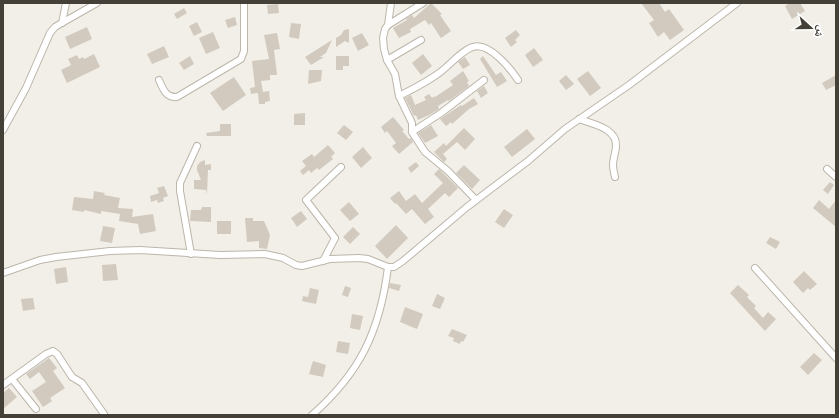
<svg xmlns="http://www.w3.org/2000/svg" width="839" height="418" viewBox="0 0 839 418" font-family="Cabin,'Noto Naskh Arabic',sans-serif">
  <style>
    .building { fill: #d2cabe }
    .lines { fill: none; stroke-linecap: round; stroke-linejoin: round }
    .street-casing { stroke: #bcb6ab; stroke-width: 8 }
    .street { stroke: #fff; stroke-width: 6 }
  </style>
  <rect width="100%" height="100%" fill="#f2efe8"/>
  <g class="building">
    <path d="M431 3 442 14 440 15 451 31 441 38 431 23 429 25 425 20 410 29 411 32 399 38 393 28 407 20 406 19 412 15 414 18Z"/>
    <path d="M641 3H659L665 12 669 9 684 30 670 40 664 32 658 37 649 23 654 20Z"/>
    <path d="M790 3H800L805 11 792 19 785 6Z"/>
    <path d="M278 4 279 13 268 14 267 5Z"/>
    <path d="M184 8 187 13 177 19 174 14Z"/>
    <path d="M235 17 237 25 228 28 225 20Z"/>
    <path d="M197 22 202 32 194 36 189 26Z"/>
    <path d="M291 23 301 24 299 39 289 37Z"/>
    <path d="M87 27 92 39 70 49 65 37Z"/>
    <path d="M349 29V43L345 41 336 47V38L341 35 344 30Z"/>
    <path d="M516 30 520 35 515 40 517 42 511 47 505 38Z"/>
    <path d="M213 32 220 48 206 54 199 38Z"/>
    <path d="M277 33 280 49 274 50 277 75H270V80L261 81 263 92 269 91 270 101 265 102V104H259L258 93 251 94 250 88 255 87 252 61 269 59 264 35Z"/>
    <path d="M362 33 369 45 358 51 352 38Z"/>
    <path d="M332 40 326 53 320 57H324L311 65 305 57Z"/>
    <path d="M164 46 169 57 152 64 147 54Z"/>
    <path d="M534 48 543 60 533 67 525 55Z"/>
    <path d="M94 54 100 67 67 83 61 70 71 65 68 59 77 55 79 59 83 57 84 59Z"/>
    <path d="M423 54 432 66 421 75 412 63Z"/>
    <path d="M190 56 194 64 184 70 179 63Z"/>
    <path d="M336 56H349V66H343V70H336Z"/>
    <path d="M483 56 496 75 501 72 507 81 497 87 480 59Z"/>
    <path d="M465 57 470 65 463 69 458 62Z"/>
    <path d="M309 70H322L321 81 308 84Z"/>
    <path d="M463 71 469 81 467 82 469 86 449 101 448 100 438 106 439 109 431 114 418 120 416 115 414 116 405 98 411 95 415 105 426 100 424 97 429 94 432 98 435 96V97L453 85 450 81Z"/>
    <path d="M588 71 601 88 590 96 577 79Z"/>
    <path d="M566 75 574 84 566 90 559 81Z"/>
    <path d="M836 75V85L826 90 822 83Z"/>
    <path d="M234 77 246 95 223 111 210 93Z"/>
    <path d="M484 86 488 93 481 98 477 91Z"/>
    <path d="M474 98 478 104 469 109 452 124 451 122 446 126 440 119 461 105 462 106Z"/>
    <path d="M305 113V125H294V114Z"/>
    <path d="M393 117 404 130 402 131 409 139 411 138 413 142 399 154 392 146 396 143 387 131 385 133 381 127Z"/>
    <path d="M220 124H231V136H207L206 133 220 131Z"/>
    <path d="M344 125 353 132 346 140 337 133Z"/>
    <path d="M431 125 438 136 425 143 418 133Z"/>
    <path d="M464 128 475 139 465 150 457 142 443 154 447 159 444 162 434 152 444 143 446 146Z"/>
    <path d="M527 129 535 139 512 157 504 147Z"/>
    <path d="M328 145 335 153 331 157 333 159 319 170 317 168 311 173 309 170 303 175 300 171 306 166 302 161 312 154 314 157Z"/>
    <path d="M363 147 372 158 361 168 352 157Z"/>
    <path d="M205 160V165L211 164V170H208L207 194 206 190 194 189V180H201L197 170V166L200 162Z"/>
    <path d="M416 162 419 166 411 173 408 168Z"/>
    <path d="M464 165 480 180 472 189 456 173Z"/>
    <path d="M439 169 458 188 449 197 445 193 428 209 434 217 425 224 412 209 406 214 396 203 395 204 390 198 399 191 406 201 415 194 422 203 443 183 434 174Z"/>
    <path d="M830 182 834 185 828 194 823 190Z"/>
    <path d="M164 186 168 196 163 198 164 201 158 203 157 200 151 202 150 196 159 193 157 188Z"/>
    <path d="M94 191 105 193 104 195 120 198 118 208 133 209 132 217 153 214 156 231 140 234 138 224 119 221 120 214 101 211V214L84 210V212L72 210 74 197 93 199Z"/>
    <path d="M819 200 829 209 836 200V227L813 208Z"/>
    <path d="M349 202 359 214 350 221 340 210Z"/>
    <path d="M202 207H211V222L190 221 191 210H201Z"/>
    <path d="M504 209 513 215 504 228 495 222Z"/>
    <path d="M301 211 307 219 297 227 291 218Z"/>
    <path d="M245 218H253V221H264L270 235 267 249 259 248V241L247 242Z"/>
    <rect x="217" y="221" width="14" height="13"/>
    <path d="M396 225 408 238 387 259 375 246Z"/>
    <path d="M103 226 115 228 112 243 100 241Z"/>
    <path d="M353 227 360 234 350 244 343 237Z"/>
    <path d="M770 237 780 242 776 249 766 243Z"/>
    <path d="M116 264 118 280 103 281 102 265Z"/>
    <path d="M66 267 68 282 56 284 54 269Z"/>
    <path d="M804 271 817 284 810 290 808 288 803 293 793 282Z"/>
    <path d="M390 283 401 285 399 291 389 288Z"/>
    <path d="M738 285 749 295 747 297 756 306 754 308 763 318 768 312 776 319 765 331 730 293Z"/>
    <path d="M345 286 351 288 348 297 342 295Z"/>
    <path d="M310 288 319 290 316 304 302 301 303 296 308 297Z"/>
    <path d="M437 294 445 298 440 309 432 306Z"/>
    <path d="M33 298 35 309 23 311 21 299Z"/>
    <path d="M405 307 423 314 417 329 400 322Z"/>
    <path d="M352 314 363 316 360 330 350 328Z"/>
    <path d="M452 329 467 335 463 342 461 341 460 344 453 341 454 338 448 336Z"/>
    <path d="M338 341 350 343 348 354 336 352Z"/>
    <path d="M814 353 822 360 808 375 800 367Z"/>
    <path d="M49 358 57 368 53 371 65 388 50 398 52 401 43 407 32 391 46 382 39 372 30 379 26 374Z"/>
    <path d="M313 361 326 365 323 377 309 374Z"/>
    <path d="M9 388 17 397 3 409V393Z"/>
  </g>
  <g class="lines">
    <defs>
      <g id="street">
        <path d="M391 3 388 25 385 29 383 38 384 49 387 60 395 74 399 96 412 123V132L425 152 448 171 476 200"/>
        <path d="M62 23 66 3"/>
        <path d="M388 25 423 3"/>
        <path d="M387 60 421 40"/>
        <path d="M159 80C163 89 166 98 177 97L241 59 244 51V3"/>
        <path d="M399 96C413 89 427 82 439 73 448 67 463 49 473 47 489 42 510 68 518 80"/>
        <path d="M579 119C592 124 617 128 616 146 616 152 613 158 613 165 613 169 614 173 615 177"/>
        <path d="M3 130 26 88 50 33 55 27 60 24 97 3"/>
        <path d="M412 132 441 113 484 80"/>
        <path d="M827 169 836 177"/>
        <path d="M191 254 180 191V183L197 146"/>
        <path d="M323 261 335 238 306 200 341 167"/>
        <path d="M755 268 836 358"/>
        <path d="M3 273 40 260 56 257 110 251 140 250 220 255 265 254 283 258 296 265 302 266 330 259 359 258 368 259 388 267"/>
        <path d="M12 379 36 409"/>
        <path d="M3 385 46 354 53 351 57 354 72 377 82 383 104 414"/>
        <path d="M312 415C360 373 380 331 388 267H394L403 261 467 207 528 161 565 129 629 85 737 3"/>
      </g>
    </defs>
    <use href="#street" class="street-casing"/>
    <use href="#street" class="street"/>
  </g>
  <rect width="839" height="418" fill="none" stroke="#443f37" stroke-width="8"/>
  <g transform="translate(811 28) rotate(111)" stroke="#ffffff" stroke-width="3" paint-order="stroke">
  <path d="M0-3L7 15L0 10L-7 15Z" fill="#443f37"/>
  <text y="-6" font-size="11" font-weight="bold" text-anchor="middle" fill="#443f37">ش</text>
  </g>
</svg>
